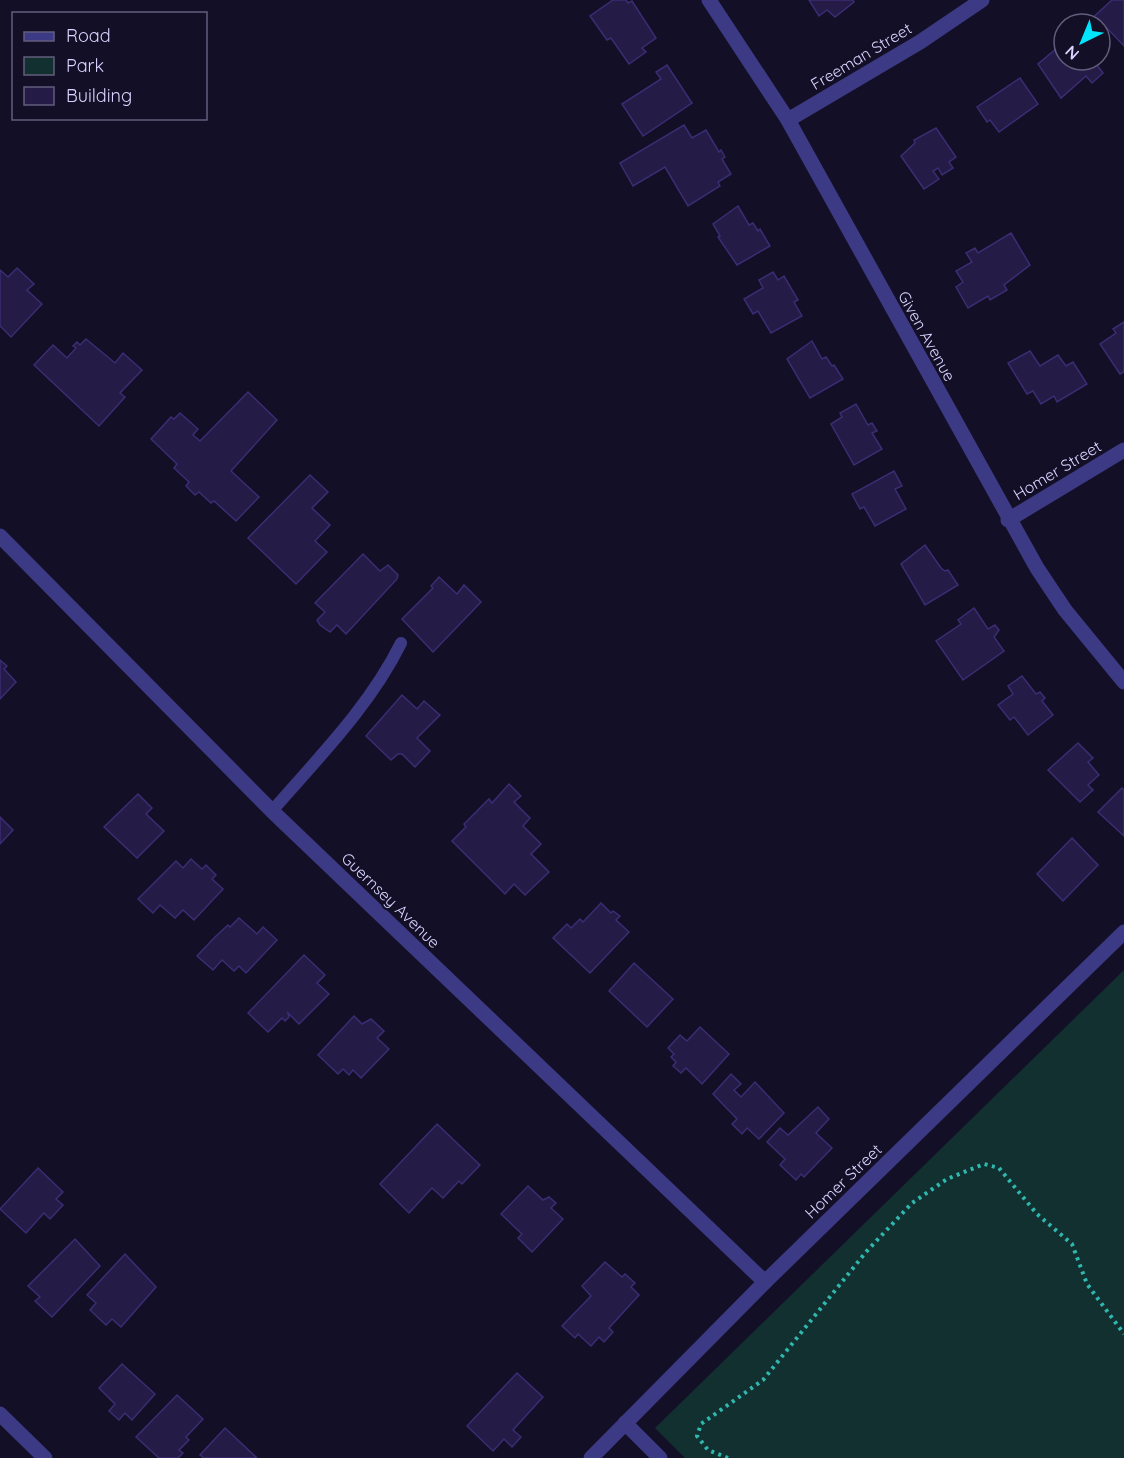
<svg xmlns="http://www.w3.org/2000/svg" width="1124" height="1458" viewBox="0 0 1124 1458" font-family="Quicksand,sans-serif">
  <style>
    .green { fill: #12302f }
    .building { fill: #241b47; stroke: #3b2d73; stroke-width: 1.5 }
    .lines { fill: none; stroke-linecap: round; stroke-linejoin: round }
    .path { stroke: #2fb8b0; stroke-width: 4; stroke-dasharray: 3 4.5; stroke-linecap: butt }
    .service { stroke: #3d3a85; stroke-width: 12 }
    .minor { stroke: #3d3a85; stroke-width: 15 }
    .labels { text-anchor: middle; stroke-width: 4.5; stroke-linejoin: round; paint-order: stroke }
    .street-label { font-size: 16px; fill: #d9d4ff; stroke: #130f26 }
  </style>
  <rect width="100%" height="100%" fill="#130f26"/>
  <path class="green" d="M1124 970V1458H685L655 1428Z"/>
  <g class="building">
    <path d="M613 0H626L628 3 632 1 656 38 642 48 646 52 629 64 611 38 607 40 590 16Z"/>
    <path d="M809 0H853L854 2 835 17 827 10 819 16Z"/>
    <path d="M1112 0H1124V46L1106 27 1100 34V24L1088 22Z"/>
    <path d="M1057 48 1061 53 1064 51V60H1093L1103 73 1092 83 1086 76 1061 98 1038 64Z"/>
    <path d="M667 65 692 103 643 136 622 104 661 79 656 72Z"/>
    <path d="M1020 78 1038 104 999 132 990 120 987 122 977 107Z"/>
    <path d="M684 125 692 138 706 130 719 152 721 150 725 157 722 159 731 174 718 182 720 186 688 206 665 167 633 186 620 163Z"/>
    <path d="M936 128 956 157 949 162 953 168 942 175 938 168 933 171 939 179 924 189 901 156 915 143 914 140Z"/>
    <path d="M738 206 749 225 753 223 758 231 760 229 770 246 737 265 718 237 720 236 713 224Z"/>
    <path d="M1011 233 1030 265 1004 285 1007 290 990 300 988 296 968 308 956 287 963 282 956 271 972 262 966 253 975 248 978 253Z"/>
    <path d="M17 268 34 284 27 290 42 304 11 337 0 326V270L8 277Z"/>
    <path d="M773 272 778 280 784 276 798 300 794 302 802 316 771 333 758 311 753 314 744 299 763 288 759 280Z"/>
    <path d="M1124 322V372L1120 374 1100 344 1116 333 1113 329Z"/>
    <path d="M86 339 115 363 123 353 142 370 120 393 125 397 99 426 34 365 53 345 67 358 76 348 73 346 77 342 80 345Z"/>
    <path d="M812 341 822 359 826 357 832 366 834 365 843 379 810 398 787 359Z"/>
    <path d="M1030 351 1040 366 1058 355 1066 366 1073 362 1087 384 1057 402 1054 396 1041 404 1033 391 1027 394 1008 363Z"/>
    <path d="M248 392 277 420 231 471 259 497 236 521 214 501 211 503 199 492 195 495 186 486 189 482 174 468 177 464 151 439 171 417 174 419 180 413 198 429 193 435 200 441Z"/>
    <path d="M856 404 868 425 872 423 877 431 872 433 882 449 854 465 831 424 842 417 840 413Z"/>
    <path d="M894 471 902 486 895 489 906 509 875 526 864 507 860 509 852 494Z"/>
    <path d="M310 475 328 492 312 508 330 525 315 541 327 552 296 584 248 538Z"/>
    <path d="M925 545 941 568 945 571 948 570 958 585 925 605 901 564Z"/>
    <path d="M363 554 380 571 388 565 398 575 397 579 346 634 337 625 330 632 320 625 317 620 325 612 315 603Z"/>
    <path d="M439 577 457 594 464 585 481 602 433 652 402 619 433 588 431 586Z"/>
    <path d="M974 608 988 629 995 625 999 630 994 637 1004 651 963 680 936 641 961 624 958 620Z"/>
    <path d="M0 660 7 666 4 669 16 682 0 699Z"/>
    <path d="M1022 676 1036 694 1040 692 1045 698 1042 701 1053 715 1028 735 1014 717 1010 720 998 705 1013 694 1008 686Z"/>
    <path d="M402 695 417 709 424 701 440 715 417 738 430 751 415 767 402 754H398L391 760 366 736Z"/>
    <path d="M1078 743 1093 758 1088 762 1099 775 1088 785 1093 790 1080 802 1048 770Z"/>
    <path d="M509 784 521 796 514 802 530 818 523 826 541 844 531 854 549 872 525 895 514 884 505 894 452 841 466 827 464 824 489 799 492 803Z"/>
    <path d="M1122 788 1124 790V836L1098 812Z"/>
    <path d="M138 794 152 808 146 814 164 831 137 858 104 827Z"/>
    <path d="M0 817 13 830 0 844Z"/>
    <path d="M1072 838 1098 865 1063 901 1037 874Z"/>
    <path d="M191 859 202 869 206 865 216 875 212 879 223 889 194 920 183 910 175 918 160 905 153 913 138 899 176 861 183 868Z"/>
    <path d="M601 903 611 913 613 911 620 916 616 920 629 932 590 973 553 938 567 924 571 928 580 919 583 922Z"/>
    <path d="M239 918 257 934 263 927 277 940 246 973 239 966 234 971 222 960 213 970 197 956 215 937 228 925 230 927Z"/>
    <path d="M304 955 325 975 317 983 329 994 299 1024 288 1013 289 1017 285 1021 282 1018 268 1032 248 1013Z"/>
    <path d="M634 963 673 999 647 1027 609 991Z"/>
    <path d="M354 1016 362 1024 371 1019 384 1031 377 1038 389 1049 361 1078 353 1070 349 1075 343 1069 338 1074 318 1055Z"/>
    <path d="M700 1027 729 1054 702 1084 686 1068 681 1073 673 1066 676 1062 671 1057 674 1054 668 1048 680 1035 687 1041Z"/>
    <path d="M731 1074 741 1084 734 1090 741 1097 755 1082 784 1113 759 1139 747 1128 742 1134 732 1124 737 1119 713 1094Z"/>
    <path d="M818 1107 829 1119 816 1133 832 1148 804 1177 801 1174 796 1180 780 1165 785 1159 767 1142 780 1128 788 1135Z"/>
    <path d="M437 1124 480 1165 462 1184 459 1181 443 1198 432 1188 409 1213 380 1184Z"/>
    <path d="M38 1168 63 1192 56 1199 63 1205 50 1219 44 1213 26 1233 0 1209Z"/>
    <path d="M528 1186 543 1200 549 1197 556 1203 551 1208 563 1219 532 1252 518 1238 522 1234 501 1214Z"/>
    <path d="M75 1239 100 1266 52 1317 35 1301 40 1297 28 1286Z"/>
    <path d="M125 1254 156 1287 121 1327 112 1319 106 1325 90 1310 96 1303 87 1295Z"/>
    <path d="M605 1262 622 1277 625 1274 635 1283 631 1287 639 1295 609 1328 613 1332 604 1342 599 1337 591 1346 578 1334 575 1338 562 1326 591 1296 582 1286Z"/>
    <path d="M122 1364 155 1394 132 1420 125 1413 119 1420 109 1411 115 1404 99 1388Z"/>
    <path d="M517 1373 543 1397 513 1430 521 1437 512 1447 504 1439 493 1451 467 1426Z"/>
    <path d="M177 1395 203 1419 186 1437 189 1440 179 1450 183 1453 178 1458H159L136 1437Z"/>
    <path d="M225 1428 257 1458H204L200 1455Z"/>
  </g>
  <g class="lines">
    <path class="path" d="M728 1458 708 1450 697 1436 701 1424 763 1380 866 1252 912 1203 947 1179 984 1164 999 1168 1037 1214 1072 1244 1087 1284 1124 1334"/>
    <path class="service" d="M272 811C318 758 370 706 401 643"/>
    <g class="minor">
      <path d="M709 0 788 120 1037 568 1065 610 1124 682"/>
      <path d="M788 120 920 42 982 0"/>
      <path d="M1008 520 1124 450"/>
      <path d="M0 536 272 811 765 1282"/>
      <path d="M0 1414 45 1458"/>
      <path d="M625 1423 660 1458"/>
      <path d="M591 1458 765 1282 1124 932"/>
    </g>
  </g>
  <g class="labels">
    <g class="street-label">
      <text transform="translate(861 56) rotate(-31)" y="6">Freeman Street</text>
      <text transform="translate(927 336) rotate(61)" y="6">Given Avenue</text>
      <text transform="translate(1057 470) rotate(-31)" y="6">Homer Street</text>
      <text transform="translate(391 900) rotate(44)" y="6">Guernsey Avenue</text>
      <text transform="translate(843 1181) rotate(-44)" y="6">Homer Street</text>
    </g>
  </g>
  <rect x="12" y="12" width="195" height="108" fill="#130f26" stroke="#625e7d" stroke-width="1.5"/>
  <rect x="24" y="32" width="30" height="9" fill="#3d3a85" stroke="#625e7d" stroke-width="1.5"/>
  <text x="66" y="42" font-size="18" fill="#d9d4ff">Road</text>
  <rect x="24" y="57" width="30" height="18" fill="#12302f" stroke="#625e7d" stroke-width="1.5"/>
  <text x="66" y="72" font-size="18" fill="#d9d4ff">Park</text>
  <rect x="24" y="87" width="30" height="18" fill="#241b47" stroke="#625e7d" stroke-width="1.5"/>
  <text x="66" y="102" font-size="18" fill="#d9d4ff">Building</text>
  <g transform="translate(1082 42) rotate(223)"><circle r="28" fill="#130f26" stroke="#625e7d" stroke-width="1.5"/>
  <path d="M0-4.5L10 22L0 15L-10 22Z" fill="#00e5ff"/>
  <text y="-9" font-size="16" font-weight="bold" text-anchor="middle" fill="#d9d4ff">N</text>
  </g>
</svg>
